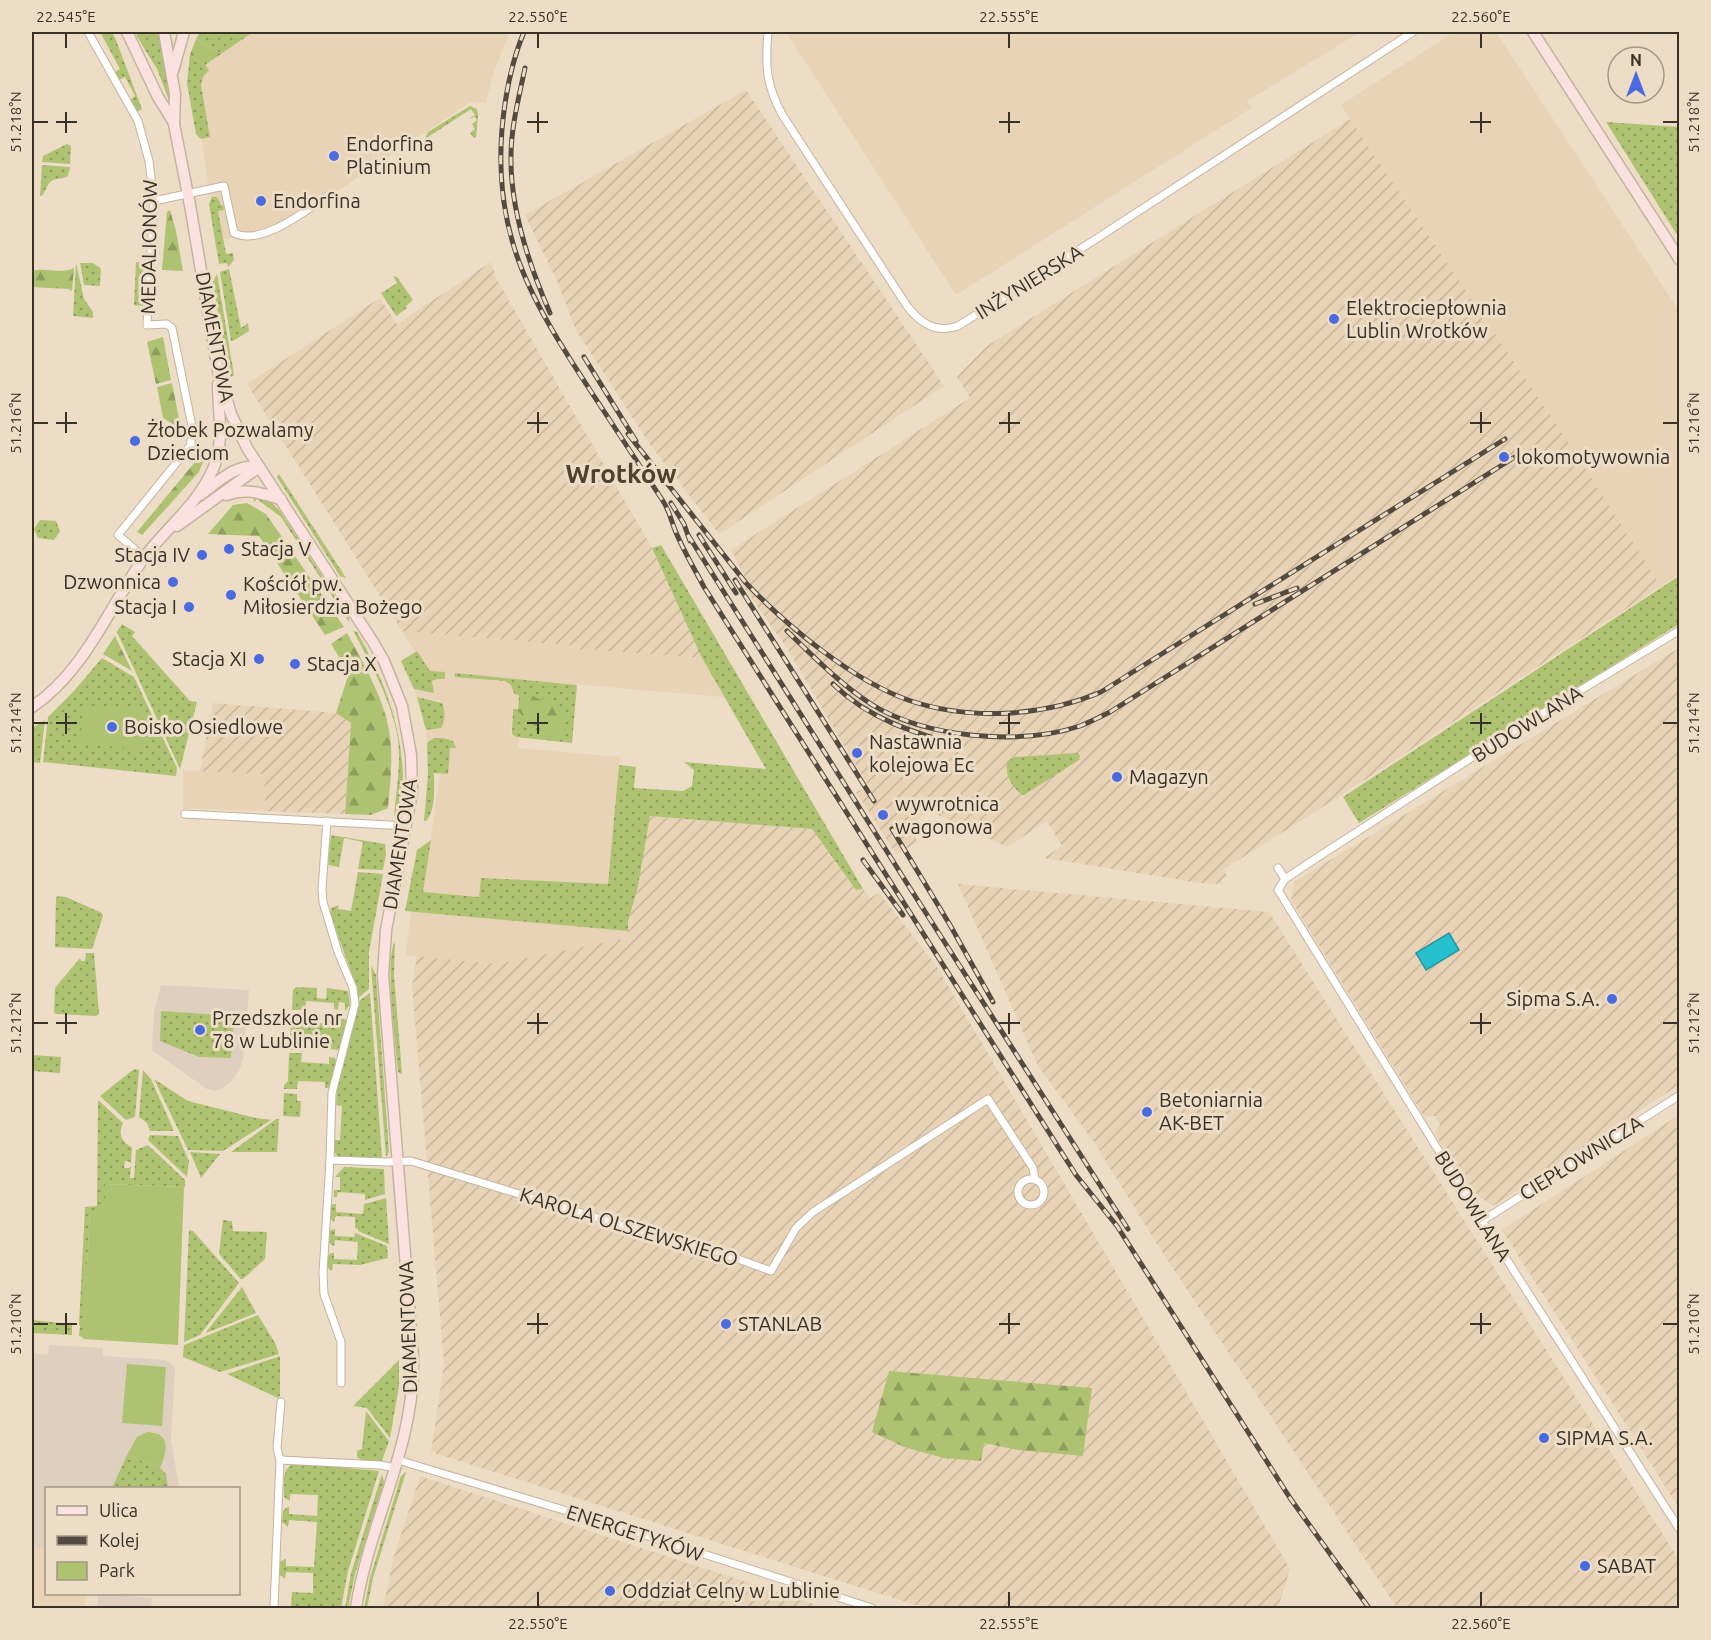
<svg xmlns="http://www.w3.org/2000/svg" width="1711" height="1640" viewBox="0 0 1711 1640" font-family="Ubuntu,sans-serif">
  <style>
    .built { fill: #e8d3b6 }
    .industrial { fill: url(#industrial-furrows) }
    .education { fill: #dfcfbe }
    .green { fill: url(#green-dots) }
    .forest { fill: url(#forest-firs) }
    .pitch { fill: #aec371 }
    .water { fill: #27c0cf; stroke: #2c959d; stroke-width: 1.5 }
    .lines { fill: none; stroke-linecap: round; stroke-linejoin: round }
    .street-casing { stroke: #c4b49e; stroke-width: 9 }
    .secondary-casing { stroke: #c4b49e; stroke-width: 13 }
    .street { stroke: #fff; stroke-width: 7 }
    .secondary { stroke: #fbe2e0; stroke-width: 10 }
    .rail-casing { stroke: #534b40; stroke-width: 5 }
    .rail { stroke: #eddcc6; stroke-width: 3; stroke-dasharray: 9; stroke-linecap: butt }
    .ticks { fill: none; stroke: #373128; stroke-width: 2 }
    .poi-dot { fill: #4a6bdf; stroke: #eddcc6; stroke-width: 2 }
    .labels { text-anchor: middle; stroke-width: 6; stroke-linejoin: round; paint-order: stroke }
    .poi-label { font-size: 20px; fill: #373128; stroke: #eddcc6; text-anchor: start }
    .street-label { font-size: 20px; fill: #373128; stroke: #eddcc6 }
    .district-label { font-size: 26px; font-weight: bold; fill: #4e412e; stroke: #eddcc6 }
    .neatline { fill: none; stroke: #373128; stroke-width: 2 }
    .ticks-label { font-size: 15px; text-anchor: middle; fill: #373128 }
  </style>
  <defs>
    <pattern id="industrial-furrows" width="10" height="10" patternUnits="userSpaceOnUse" patternTransform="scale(1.5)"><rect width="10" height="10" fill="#e8d3b6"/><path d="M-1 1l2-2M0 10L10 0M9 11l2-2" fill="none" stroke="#c8b69c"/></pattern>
    <pattern id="green-dots" width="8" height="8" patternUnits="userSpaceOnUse" patternTransform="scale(1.5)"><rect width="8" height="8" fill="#aec371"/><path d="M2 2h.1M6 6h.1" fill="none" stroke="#8e9f5d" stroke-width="1.8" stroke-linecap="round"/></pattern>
    <pattern id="forest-firs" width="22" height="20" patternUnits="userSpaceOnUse" patternTransform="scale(1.5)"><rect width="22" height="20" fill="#aec371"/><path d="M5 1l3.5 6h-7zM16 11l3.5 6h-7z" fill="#8e9f5d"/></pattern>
  </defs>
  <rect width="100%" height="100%" fill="#eddcc6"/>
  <g class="built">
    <path d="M253 32H510L494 71 486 102 469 103 285 226 240 238H219L209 190 192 72Z"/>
    <path d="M786 32H1360L1247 101 1251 108 956 295Z"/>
    <path d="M1454 32H1496L1679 311V574L1661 586 1546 409 1341 105Z"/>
    <path d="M402 631 578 646 603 651 702 658 724 697 513 679 519 694 518 709H513L511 731 519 738 518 748 620 757 608 885 481 878 479 897 423 892 445 742 429 741 427 743 426 730 440 728 444 721V708L440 701 417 697 414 689 434 692 432 681 437 679 428 673Z"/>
    <path d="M183 770 264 774 265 811 183 808Z"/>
    <path d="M411 911 628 931 629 938 497 964 406 955Z"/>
    <path d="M32 1547 46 1549V1594H88L85 1608H32Z"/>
  </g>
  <g class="industrial">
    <path d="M746 90 944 386 719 534 649 443 576 330 557 281 525 215Z"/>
    <path d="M1350 119 1562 433 1661 586 1340 796 1224 869 1227 876 1222 879 1223 884 1200 883 1044 858 1062 846 1047 821 1007 847 929 811 919 818 915 834 917 843 896 854 856 792 869 786 844 746 787 648 740 582 745 577 731 550 970 398 957 377 985 347Z"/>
    <path d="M491 262 497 280 652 548 702 658 577 649V646L402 631 247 384 380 298 397 324Z"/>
    <path d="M1679 648V1085L1493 1206 1477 1195 1470 1184 1466 1186 1435 1134 1440 1125 1435 1116H1424L1291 900 1294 882Z"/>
    <path d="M213 703 336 713 351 722 345 814 265 811 264 774 200 771Z"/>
    <path d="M650 816 812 829 856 890 863 889 870 898 879 893 936 965 1290 1569 1278 1608H925L431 1452 444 1364 412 985 417 956 497 964 628 938V922Z"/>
    <path d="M958 884 1269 912 1679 1560V1608H1397L1157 1244 1094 1142 1038 1066Z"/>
    <path d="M1679 1115V1508L1502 1230Z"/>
    <path d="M420 1476 826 1608H383L394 1556Z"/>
  </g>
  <g class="education">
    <path d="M161 985 249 990 243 1058 239 1071 230 1083 219 1090 215 1091 207 1089 152 1050 154 1012Z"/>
    <path d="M49 1345 103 1348V1356L166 1360 175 1368 171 1440 179 1488H46V1549L32 1547V1353L48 1355Z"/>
    <path d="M98 1594 152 1598 151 1608H97Z"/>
  </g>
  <g class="green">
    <path d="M100 32H112L116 40 142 109 137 112 130 100 135 96 125 77 119 80 115 72 120 69Z"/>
    <path d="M141 32H159L172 108 157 69 136 35Z"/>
    <path d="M200 32H253L221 54 196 39Z"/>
    <path d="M190 55 205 65 209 70 203 77 201 85 210 137 201 139 196 134 187 83Z"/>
    <path d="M470 106 477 109 478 115 476 137 474 138 470 133 475 129 472 124 477 120 475 117 469 119 475 115 471 109 428 137 431 142V143H428L425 138 428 132Z"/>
    <path d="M1606 122 1679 127V238Z"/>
    <path d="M67 144 71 146 70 164 42 162 43 156Z"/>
    <path d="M42 165 70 167 68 176C52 183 53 173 43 195L40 196Z"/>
    <path d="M212 197H217L221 205H223L224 210 218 211 226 254 233 253 234 260 228 267 227 263 219 264 209 204Z"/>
    <path d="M136 262 146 263 143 306 134 305Z"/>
    <path d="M76 263 84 299 93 312V318L73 316Z"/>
    <path d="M80 263H93L101 269 100 286 84 285Z"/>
    <path d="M229 269 241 328 248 323 249 331 233 341H231L220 272Z"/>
    <path d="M217 274 234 375 231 377 225 355 213 282Z"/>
    <path d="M393 276 397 277 413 300 406 306 407 308 396 316 381 293 397 283Z"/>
    <path d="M279 474 346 578 340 576 277 477Z"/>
    <path d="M253 494 270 501 280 511 349 618V622L281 517 257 499 254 502Z"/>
    <path d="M40 520 56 521 60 531 54 540 38 538 34 529Z"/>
    <path d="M661 545 863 889 856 890 812 829 650 816 638 886 628 922V931L405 911 417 850 431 840 423 892 479 897 481 878 608 884 619 765 636 767 634 788 683 791 692 786 694 770 684 762 766 769 702 658 652 548Z"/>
    <path d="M1679 576V624L1359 823 1343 797Z"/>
    <path d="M122 624 135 632 132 636 190 701 197 702 180 769 117 632Z"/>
    <path d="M353 631 357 632C385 681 404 730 403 787 402 798 404 811 394 817 396 790 402 760 397 733 389 696 371 664 353 631Z"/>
    <path d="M417 651 430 671 445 672V679H437L432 681 434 693 414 689 401 661Z"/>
    <path d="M102 658 134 677 177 768 176 776 43 762 48 717 73 692Z"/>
    <path d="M455 673 577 685 572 743 516 737 512 734 513 709H518L519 695 514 694 511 685 505 681 455 677Z"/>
    <path d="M417 697 442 703C446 710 445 721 441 728L426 730Z"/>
    <path d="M45 720 40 763 33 762 34 746 32 745V728Z"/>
    <path d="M434 738H443L453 741 456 748H450L448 774 434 773C434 787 436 811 426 821H424L428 774 427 743Z"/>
    <path d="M1077 753 1080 755 1079 760 1024 795C1013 791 1003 772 1008 761L1015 757Z"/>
    <path d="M331 835 385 844 386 854 383 870 358 869 363 842 344 838 339 867 328 865Z"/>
    <path d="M358 872 383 874 369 952V989L358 998 357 988 330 914 331 908 339 905 338 909 351 911Z"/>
    <path d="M58 896 66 897 102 913 103 916 92 949 55 947 56 898Z"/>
    <path d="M395 942 394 975 402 1074 398 1072C396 1048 384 957 395 942Z"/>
    <path d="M86 953H94L99 1014 96 1016 56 1014 54 1012 55 988 80 958 81 961H85Z"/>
    <path d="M371 966 376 975 389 1152 386 1157Z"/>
    <path d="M296 987 317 988V998L326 999 327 988 348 991 350 1005 345 1011V1003L339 1002 338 1010 334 1009V1003L306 1001 305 1010H292L293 990Z"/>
    <path d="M370 993 382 1158 337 1156 334 1151V1140H340L342 1106 336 1105 337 1090 359 1001Z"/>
    <path d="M161 1011 234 1016 231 1058 199 1057 160 1041Z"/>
    <path d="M292 1012 305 1013V1022L332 1024 333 1017 345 1019 347 1022 339 1050 330 1049V1043L303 1041 302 1050H289Z"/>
    <path d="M289 1053H302L301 1062 329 1064V1057L335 1058 336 1061 329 1088H325V1082L298 1081 297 1089H284V1085L288 1081Z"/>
    <path d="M32 1055 61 1057 60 1073 32 1071Z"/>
    <path d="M134 1069 139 1070 135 1117 126 1120 100 1096Z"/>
    <path d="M143 1070 151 1079 174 1131H150L147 1123 139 1117Z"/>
    <path d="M154 1079 188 1101 256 1118 271 1120 223 1151 188 1150Z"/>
    <path d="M284 1093 297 1094V1101H301L300 1117 283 1116Z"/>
    <path d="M98 1100 123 1123C118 1134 121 1142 132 1147L131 1164 130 1162 125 1161 124 1168H129L131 1166 130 1178H134L136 1150 148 1145 185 1180V1187L106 1184 105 1206 101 1211H90L84 1329 88 1339 79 1336 80 1326 79 1325 85 1207 97 1206Z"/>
    <path d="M276 1119H279L277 1152H231Z"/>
    <path d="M150 1135 178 1136 189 1161 187 1177 148 1140Z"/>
    <path d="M190 1152 220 1154 201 1178Z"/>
    <path d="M344 1167 384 1169 385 1194 365 1200V1194L338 1192 337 1197H334V1190H340V1177H335Z"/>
    <path d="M386 1198 389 1244 358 1231V1229L355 1228V1217L336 1216 334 1222 330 1218 331 1206 333 1204H336V1212L363 1214 364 1204Z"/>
    <path d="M223 1220 232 1221 233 1231 267 1232 265 1259 243 1279H241L219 1254Z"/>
    <path d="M335 1229V1236L354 1237 355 1233 387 1246 388 1258 360 1265 333 1264 332 1271 330 1270C325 1265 325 1256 331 1253H334V1259L357 1260 358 1242 335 1240 334 1246 329 1243V1231Z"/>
    <path d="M189 1230 193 1231 239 1283 200 1335 184 1342Z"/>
    <path d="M242 1287 256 1313 206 1333V1332Z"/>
    <path d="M258 1315 275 1343 279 1354 220 1372 183 1357 184 1345Z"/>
    <path d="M32 1320 72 1324V1335L32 1333Z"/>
    <path d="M280 1356V1396L278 1398 227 1374Z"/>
    <path d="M399 1360V1386L390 1438 367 1408 353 1406Z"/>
    <path d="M366 1411 389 1441 382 1461 361 1460 357 1457V1451L362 1449Z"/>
    <path d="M127 1455 160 1468 166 1474 168 1488H112Z"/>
    <path d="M294 1463 379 1471 348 1571 341 1608H281V1606H291L292 1592 313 1593V1573L286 1572 285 1579 280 1575V1562L285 1559H286V1566L314 1567 317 1522 289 1520 288 1527 282 1522 283 1511 286 1508 289 1507V1514L317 1516 318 1495 290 1494V1501L284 1497C284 1485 281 1469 294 1463Z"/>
    <path d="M406 1472 373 1578 367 1608H364L370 1578 401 1476Z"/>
    <path d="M382 1474 384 1482 355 1574 348 1608H345L351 1573Z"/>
  </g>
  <g class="forest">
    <path d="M196 39 221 54 205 65 190 55Z"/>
    <path d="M170 210 176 231 183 271 162 270 167 212Z"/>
    <path d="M74 268 72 291 68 289 32 287V271C46 267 61 275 74 268Z"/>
    <path d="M163 337 171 380 156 384 147 342Z"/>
    <path d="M172 383 181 429 163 418 157 387Z"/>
    <path d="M205 450 207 452 199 472 142 535 137 532Z"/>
    <path d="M247 503 266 514 344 627 325 635 259 536 208 534 233 505Z"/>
    <path d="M347 633C363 662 387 704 390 737 393 761 390 784 388 808L371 815 345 814 351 723 336 713 349 673 331 644Z"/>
    <path d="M115 636 132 671 103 654Z"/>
    <path d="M523 694 532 695 538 699 550 698C559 708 571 726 561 738L552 736C548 739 545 739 541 736L538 726 525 724V719L519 712Z"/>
    <path d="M889 1371 1092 1388 1083 1456 1018 1450 984 1443 981 1461 944 1458 904 1447 872 1432Z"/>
  </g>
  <g class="pitch">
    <path d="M83 705 145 710 142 749 80 744Z"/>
    <path d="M105 1184 184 1187 178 1345 83 1339 90 1211H101V1206H105Z"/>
    <path d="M127 1364 166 1367 162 1426 122 1423Z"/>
    <path d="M147 1432C172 1433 167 1452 160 1468L127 1455 137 1437Z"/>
  </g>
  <path class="water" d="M1449 933 1459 950 1426 970 1416 953Z"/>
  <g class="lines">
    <defs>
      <g id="street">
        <path d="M88 32 138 121 149 161 154 201 147 325 167 324 172 328 193 431 190 446 118 535 145 558"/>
        <path d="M768 32C765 65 766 86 783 116L907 306C920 323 936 334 958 326L1096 239 1413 32"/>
        <path d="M154 201 224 186 234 233C261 247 308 209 329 195"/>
        <path d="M1680 630 1505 736 1318 857 1285 879 1278 890 1482 1221 1680 1530"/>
        <path d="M185 814 407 826"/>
        <path d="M327 821 322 889 323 902 338 952 353 988 355 1004 332 1093 330 1160 323 1273 324 1294 341 1342V1383"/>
        <path d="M1278 868 1285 879"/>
        <path d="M330 1160 385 1162 411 1161 627 1227 683 1239 771 1271 796 1228 813 1212 988 1099 1033 1168 1035 1180"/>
        <circle cx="1031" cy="1192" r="13"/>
        <path d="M1482 1221 1680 1095"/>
        <path d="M280 1460 380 1465 396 1468"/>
        <path d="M398 1460 610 1524 872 1608"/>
        <path d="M274 1608 280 1460 277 1448 281 1402"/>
      </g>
      <g id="secondary">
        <path d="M127 32 158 97 174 123"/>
        <path d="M164 32 175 94 174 124 190 205 218 371 231 414 247 448 373 642 384 661 402 706 411 755 412 792 386 930 383 975 413 1356C416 1445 369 1522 356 1608"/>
        <path d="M1533 32 1680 260"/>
        <path d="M173 71 184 32"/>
        <path d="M200 495C218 482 236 463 259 467"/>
        <path d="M227 495C246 487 262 494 281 499"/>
        <path d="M177 526 259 467"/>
        <path d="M32 707C85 672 110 605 146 555 167 528 200 501 213 469 225 443 218 412 218 384"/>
      </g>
    </defs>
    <use href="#street" class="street-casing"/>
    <use href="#secondary" class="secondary-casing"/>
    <use href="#street" class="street"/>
    <use href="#secondary" class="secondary"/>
    <defs>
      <g id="rail">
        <path d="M524 32C511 63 505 96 502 129 493 238 533 303 590 390 614 427 639 464 663 501 669 510 671 520 675 530 683 550 694 568 704 587L1062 1153 1076 1175 1117 1226 1290 1498 1369 1608"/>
        <path d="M525 68C519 97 511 127 511 156 510 209 529 265 550 313"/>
        <path d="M584 357 636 441"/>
        <path d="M628 434 746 583C787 626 852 680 908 700 969 721 1042 717 1101 692L1505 439"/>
        <path d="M671 503 684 524 690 541"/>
        <path d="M688 535 908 885 1128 1229"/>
        <path d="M699 535 736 593"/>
        <path d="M735 580 874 801"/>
        <path d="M1255 604 1297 588"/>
        <path d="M787 631C814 657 839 683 871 704 925 738 1020 746 1080 726 1090 722 1100 717 1110 712L1518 455"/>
        <path d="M833 684C869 719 912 732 960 746"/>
        <path d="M892 829 950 925 993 1002"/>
        <path d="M863 860 903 915"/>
      </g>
    </defs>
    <use href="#rail" class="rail-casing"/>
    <use href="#rail" class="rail"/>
  </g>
  <path class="ticks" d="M66 33V48M538 33V48M1009 33V48M1481 33V48M66 112V133M538 112V133M1009 112V133M1481 112V133M33 122H48M56 122H77M527 122H548M999 122H1020M1470 122H1491M1663 122H1678M66 412V433M538 412V433M1009 412V433M1481 412V433M33 423H48M56 423H77M527 423H548M999 423H1020M1470 423H1491M1663 423H1678M66 713V734M538 713V734M1009 713V734M1481 713V734M33 723H48M56 723H77M527 723H548M999 723H1020M1470 723H1491M1663 723H1678M66 1013V1034M538 1013V1034M1009 1013V1034M1481 1013V1034M33 1023H48M56 1023H77M527 1023H548M999 1023H1020M1470 1023H1491M1663 1023H1678M66 1313V1334M538 1313V1334M1009 1313V1334M1481 1313V1334M33 1324H48M56 1324H77M527 1324H548M999 1324H1020M1470 1324H1491M1663 1324H1678M538 1592V1607M1009 1592V1607M1481 1592V1607"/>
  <g class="poi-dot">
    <circle cx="334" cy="156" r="6"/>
    <circle cx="261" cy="201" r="6"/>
    <circle cx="1334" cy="319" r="6"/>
    <circle cx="135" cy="441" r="6"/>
    <circle cx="1504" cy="457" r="6"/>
    <circle cx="229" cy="549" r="6"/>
    <circle cx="202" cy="555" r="6"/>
    <circle cx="173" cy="582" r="6"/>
    <circle cx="231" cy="595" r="6"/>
    <circle cx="189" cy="607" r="6"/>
    <circle cx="259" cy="659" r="6"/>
    <circle cx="295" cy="664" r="6"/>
    <circle cx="112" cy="727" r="6"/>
    <circle cx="857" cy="753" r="6"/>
    <circle cx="1117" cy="777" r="6"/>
    <circle cx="883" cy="815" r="6"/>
    <circle cx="1612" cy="999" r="6"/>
    <circle cx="200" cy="1030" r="6"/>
    <circle cx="1147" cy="1112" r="6"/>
    <circle cx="726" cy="1324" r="6"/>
    <circle cx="1544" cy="1438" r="6"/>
    <circle cx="1585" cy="1566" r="6"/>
    <circle cx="610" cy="1591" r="6"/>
  </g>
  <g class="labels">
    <g class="poi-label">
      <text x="346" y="151">Endorfina<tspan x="346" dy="23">Platinium</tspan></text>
      <text x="273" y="208">Endorfina</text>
      <text x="1346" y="315">Elektrociepłownia<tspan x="1346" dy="23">Lublin Wrotków</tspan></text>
      <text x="147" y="437">Żłobek Pozwalamy<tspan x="147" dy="23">Dzieciom</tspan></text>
      <text x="1516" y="464">lokomotywownia</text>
      <text x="241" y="556">Stacja V</text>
      <text x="190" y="562" text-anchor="end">Stacja IV</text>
      <text x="161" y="589" text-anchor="end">Dzwonnica</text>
      <text x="243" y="591">Kościół pw.<tspan x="243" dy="23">Miłosierdzia Bożego</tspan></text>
      <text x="177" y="614" text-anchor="end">Stacja I</text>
      <text x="247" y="666" text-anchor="end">Stacja XI</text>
      <text x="307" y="671">Stacja X</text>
      <text x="124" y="734">Boisko Osiedlowe</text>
      <text x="869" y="749">Nastawnia<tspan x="869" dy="23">kolejowa Ec</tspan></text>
      <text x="1129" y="784">Magazyn</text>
      <text x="895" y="811">wywrotnica<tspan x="895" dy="23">wagonowa</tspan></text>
      <text x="1600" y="1006" text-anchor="end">Sipma S.A.</text>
      <text x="212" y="1025">Przedszkole nr<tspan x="212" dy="23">78 w Lublinie</tspan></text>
      <text x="1159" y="1107">Betoniarnia<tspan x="1159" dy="23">AK-BET</tspan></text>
      <text x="738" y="1331">STANLAB</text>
      <text x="1556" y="1445">SIPMA S.A.</text>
      <text x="1597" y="1573">SABAT</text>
      <text x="622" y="1598">Oddział Celny w Lublinie</text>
    </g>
    <g class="street-label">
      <text transform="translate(149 247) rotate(-89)" y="7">MEDALIONÓW</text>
      <text transform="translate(1029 282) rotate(-32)" y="7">INŻYNIERSKA</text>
      <text transform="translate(215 337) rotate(79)" y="7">DIAMENTOWA</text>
      <text transform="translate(1527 724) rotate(-32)" y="7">BUDOWLANA</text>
      <text transform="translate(400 844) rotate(-81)" y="7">DIAMENTOWA</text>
      <text transform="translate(1581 1158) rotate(-32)" y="7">CIEPŁOWNICZA</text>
      <text transform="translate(1473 1206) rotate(58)" y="7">BUDOWLANA</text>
      <text transform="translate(629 1227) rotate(17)" y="7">KAROLA OLSZEWSKIEGO</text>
      <text transform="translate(408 1327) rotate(-92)" y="7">DIAMENTOWA</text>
      <text transform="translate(635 1533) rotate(18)" y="7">ENERGETYKÓW</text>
    </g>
    <g class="district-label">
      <text x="621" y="483">Wrotków</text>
    </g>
  </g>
  <rect width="1711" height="1640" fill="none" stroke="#eddcc6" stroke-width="66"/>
  <rect x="45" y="1487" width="195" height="108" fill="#eddcc6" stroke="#a49887" stroke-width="1.5"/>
  <rect x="57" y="1506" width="30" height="9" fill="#fbe2e0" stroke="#a49887" stroke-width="1.5"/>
  <text x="99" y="1517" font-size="18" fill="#373128">Ulica</text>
  <rect x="57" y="1536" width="30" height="9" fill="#534b40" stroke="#a49887" stroke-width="1.5"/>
  <text x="99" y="1547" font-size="18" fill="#373128">Kolej</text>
  <rect x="57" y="1562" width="30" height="18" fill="#aec371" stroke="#a49887" stroke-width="1.5"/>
  <text x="99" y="1577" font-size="18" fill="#373128">Park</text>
  <g transform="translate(1636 75)"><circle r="28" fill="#eddcc6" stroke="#a49887" stroke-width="1.5"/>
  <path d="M0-4.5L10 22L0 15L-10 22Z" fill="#4a6bdf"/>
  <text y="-9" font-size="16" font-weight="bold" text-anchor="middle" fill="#373128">N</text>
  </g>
  <rect x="33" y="33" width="1645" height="1574" class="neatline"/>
  <g class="ticks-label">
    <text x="66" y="22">22.545°E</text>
    <text x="538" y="22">22.550°E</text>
    <text x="1009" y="22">22.555°E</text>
    <text x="1481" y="22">22.560°E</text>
    <text transform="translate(16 122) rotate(-90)" y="5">51.218°N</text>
    <text transform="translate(1694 122) rotate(-90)" y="5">51.218°N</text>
    <text transform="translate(16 423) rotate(-90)" y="5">51.216°N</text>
    <text transform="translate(1694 423) rotate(-90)" y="5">51.216°N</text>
    <text transform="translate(16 723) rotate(-90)" y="5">51.214°N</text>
    <text transform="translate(1694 723) rotate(-90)" y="5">51.214°N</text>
    <text transform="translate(16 1023) rotate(-90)" y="5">51.212°N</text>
    <text transform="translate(1694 1023) rotate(-90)" y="5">51.212°N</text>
    <text transform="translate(16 1324) rotate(-90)" y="5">51.210°N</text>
    <text transform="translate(1694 1324) rotate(-90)" y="5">51.210°N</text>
    <text x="538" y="1629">22.550°E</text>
    <text x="1009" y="1629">22.555°E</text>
    <text x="1481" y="1629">22.560°E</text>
  </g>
</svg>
